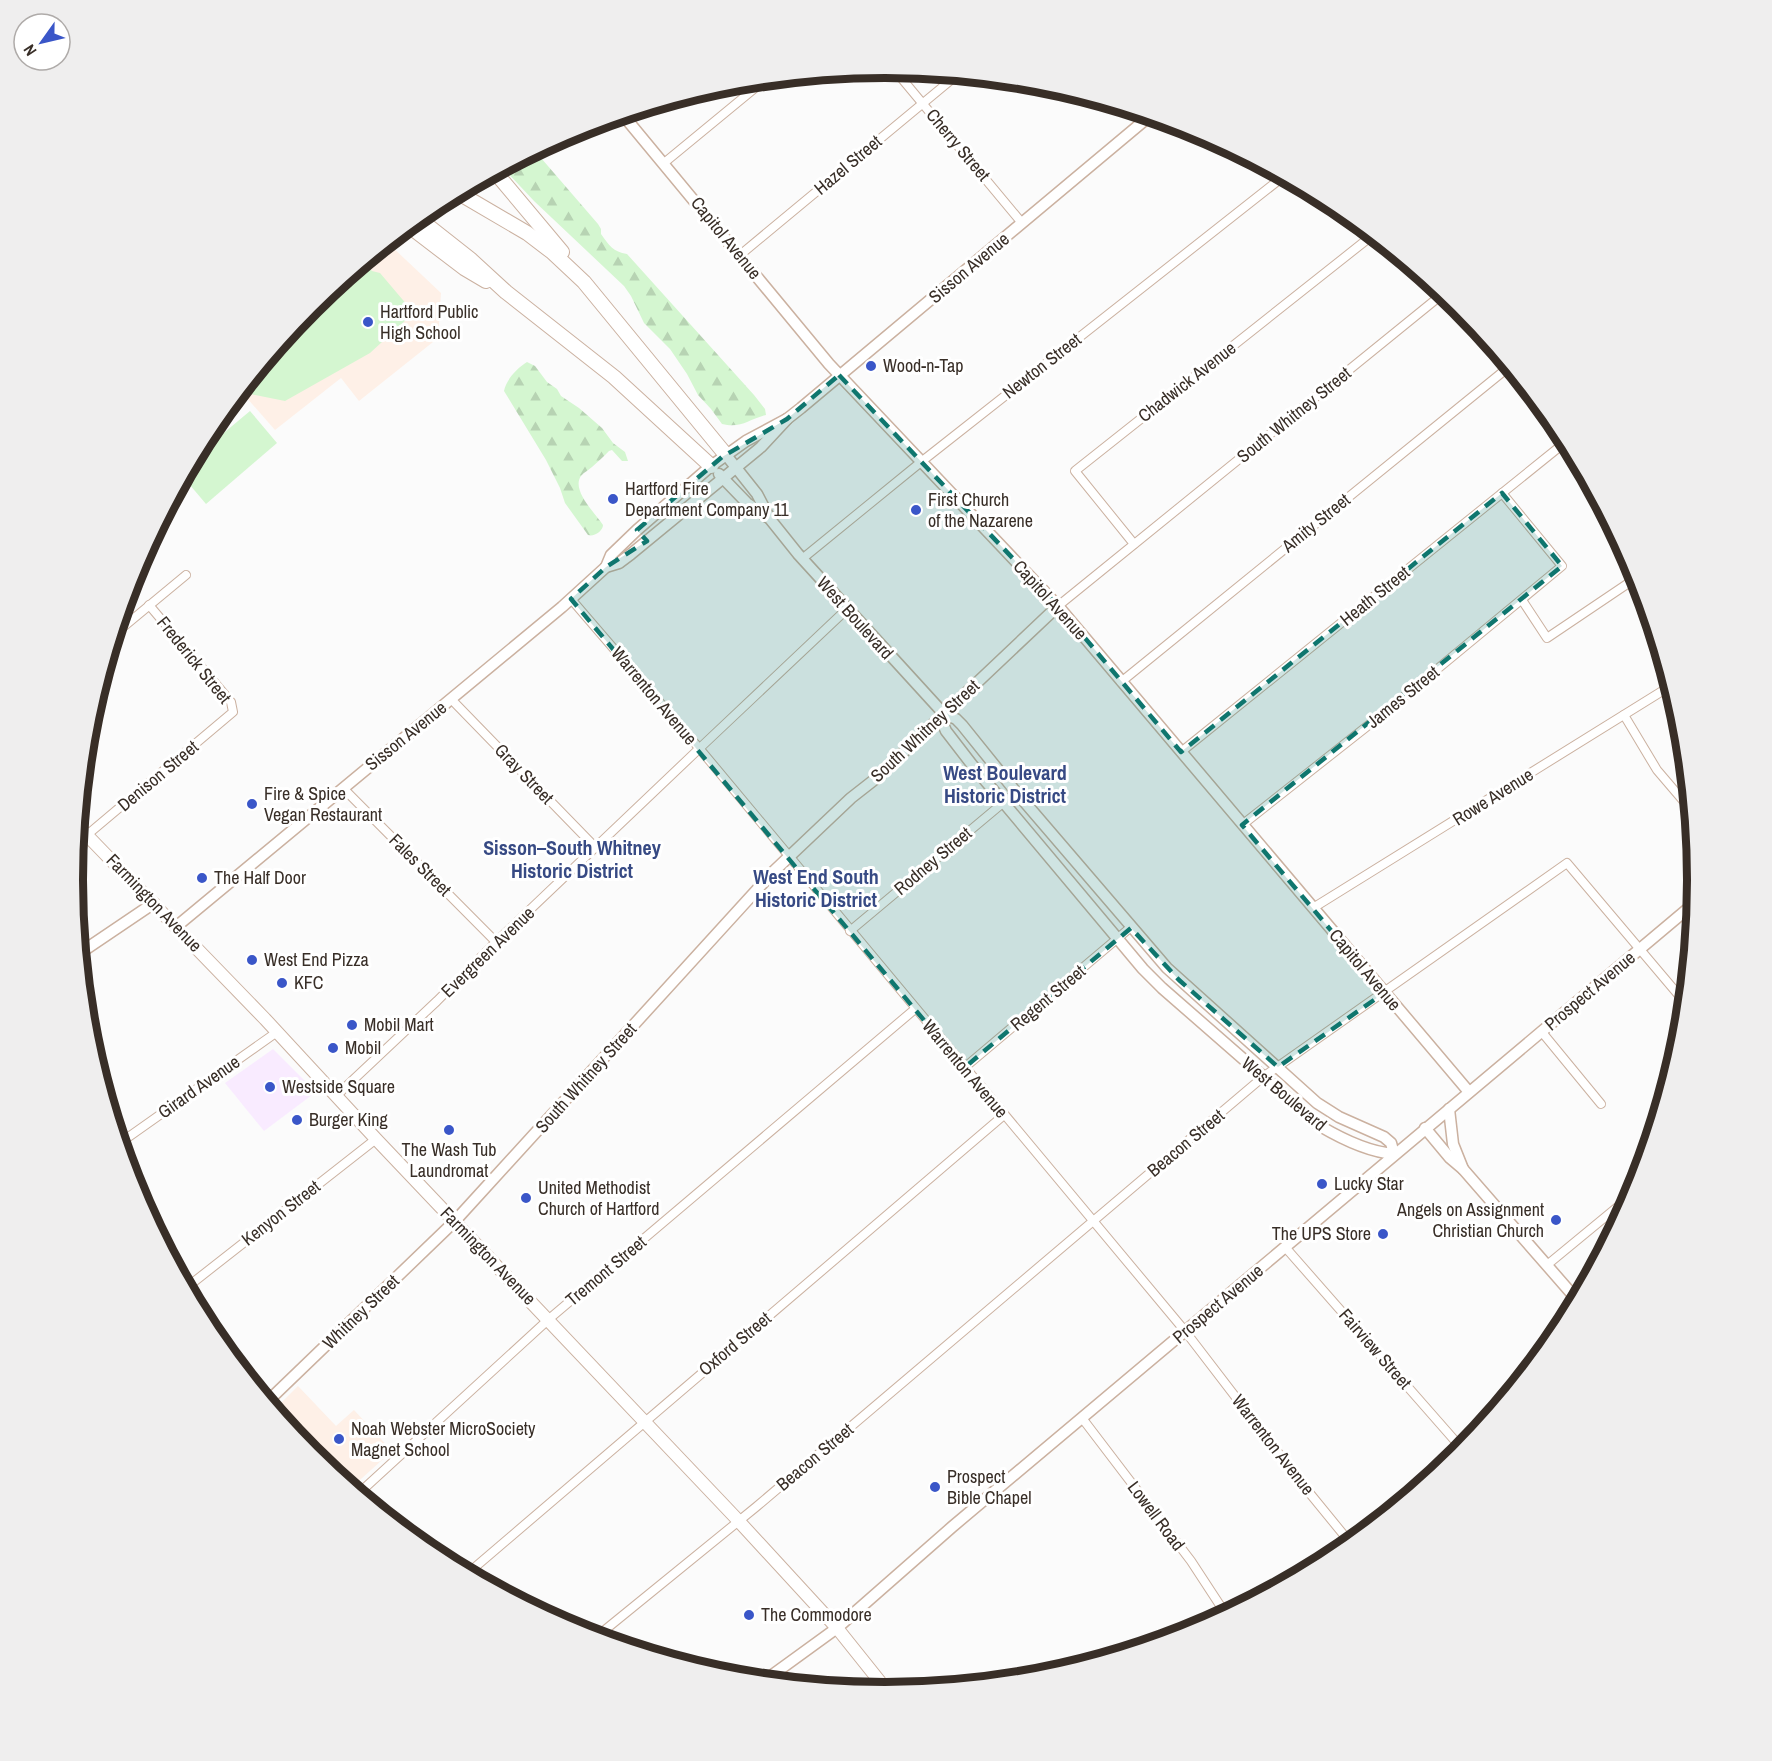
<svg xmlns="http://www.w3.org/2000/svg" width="1772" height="1761" viewBox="0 0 1772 1761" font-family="'Archivo Narrow',sans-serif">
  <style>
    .commercial { fill: #f9ebff }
    .built { fill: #fef0e7 }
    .forest { fill: url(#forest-firs) }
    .park { fill: #d4f6d0 }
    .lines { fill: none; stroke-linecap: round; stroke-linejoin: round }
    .street-casing { stroke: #cbb1a0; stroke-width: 10 }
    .secondary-casing { stroke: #cbb1a0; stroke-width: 13 }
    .primary-casing { stroke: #cbb1a0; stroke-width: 14 }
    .highway-casing { stroke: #cbb1a0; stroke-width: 16 }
    .street { stroke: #fff; stroke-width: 8 }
    .secondary { stroke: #fff; stroke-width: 10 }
    .primary { stroke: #fff; stroke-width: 12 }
    .highway { stroke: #fff; stroke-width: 14 }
    .marked { fill: #0f766e; fill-opacity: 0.2; stroke: #0f766e; stroke-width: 4.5; stroke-dasharray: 12 8; stroke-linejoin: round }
    .poi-dot { fill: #3a56c8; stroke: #fff; stroke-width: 2 }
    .labels { text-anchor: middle; stroke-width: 6; stroke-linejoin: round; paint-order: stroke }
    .street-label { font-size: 18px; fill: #382e27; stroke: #fff }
    .poi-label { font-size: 18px; fill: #382e27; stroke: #fff; text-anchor: start }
    .neighbourhood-label { font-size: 20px; font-weight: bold; fill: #374a84; stroke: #fff }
    .rim { fill: none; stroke: #382e27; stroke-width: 8 }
  </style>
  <defs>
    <pattern id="forest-firs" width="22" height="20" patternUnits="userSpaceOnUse" patternTransform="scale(1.5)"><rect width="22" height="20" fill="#d4f6d0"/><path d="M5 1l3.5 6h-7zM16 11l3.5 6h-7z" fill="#b7d3b3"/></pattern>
  </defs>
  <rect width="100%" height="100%" fill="#fbfbfb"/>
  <path class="commercial" d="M273 1049 316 1092 264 1131 225 1083Z"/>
  <g class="built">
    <path d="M388 243 441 293 438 338 359 401 341 378 275 430 246 397 229 405 311 305Z"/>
    <path d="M298 1386 336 1426 354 1410 392 1451 351 1488 311 1455 274 1410Z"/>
  </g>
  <g class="forest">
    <path d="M535 151 598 224 601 229V234C609 245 613 252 627 254L754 395 765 409 766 415C749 419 741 429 722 424L711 409 698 395 687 374 670 349 644 323 631 296 624 286 534 201 503 168Z"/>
    <path d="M527 362 535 366 547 382 557 389 561 396 579 408 602 428 613 443 625 452 628 461H622L612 450 609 451C604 456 598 462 592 467 589 470 584 472 581 476 571 490 595 513 603 525 603 531 594 537 588 535L565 503 560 488 546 460 504 391C506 380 517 368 527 362Z"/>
  </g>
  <g class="park">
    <path d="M363 263 372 271 380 273 408 306 407 319 370 353 285 401 240 392 311 305Z"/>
    <path d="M250 411 277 443 206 504 184 478 195 457Z"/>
  </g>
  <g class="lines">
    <defs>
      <g id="street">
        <path d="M893 68 1022 223"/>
        <path d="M664 163 766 79"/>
        <path d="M740 255 957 75"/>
        <path d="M1134 544 1075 471 1374 234"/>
        <path d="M802 559 921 462 1284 176"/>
        <path d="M571 599 699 748 1185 1331 1303 1485 1352 1545"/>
        <path d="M1522 600 1547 638 1639 576"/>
        <path d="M1058 606 1445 292"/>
        <path d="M116 633 186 575"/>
        <path d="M1121 682 1510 366"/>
        <path d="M451 699 596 848"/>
        <path d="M1624 715 1657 770 1692 811"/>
        <path d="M1181 752 1568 440"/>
        <path d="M343 788 496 942"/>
        <path d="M1242 825 1389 709 1562 566 1502 493"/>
        <path d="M87 835 233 712 231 702 149 605"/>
        <path d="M1313 908 1672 685"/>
        <path d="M850 931 1016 792"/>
        <path d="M1541 1031 1601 1104"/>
        <path d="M964 1068 1131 927"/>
        <path d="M336 1096 437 1001 496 942 703 745 847 609"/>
        <path d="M120 1143 277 1032"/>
        <path d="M1285 1247 1464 1451"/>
        <path d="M1547 1265 1638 1190"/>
        <path d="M186 1288 376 1139"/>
        <path d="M1082 1418 1191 1561 1227 1616"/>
        <path d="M358 1494 549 1319 915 1009"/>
        <path d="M467 1574 1004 1115"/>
        <path d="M1247 1605 1323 1556 1374 1527"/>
        <path d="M595 1638 756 1507 1263 1077 1567 863 1687 1005"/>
      </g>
      <g id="secondary">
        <path d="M623 115 829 364 1058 606 1469 1092"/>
        <path d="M726 455 757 494 770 519 798 554 944 714 956 719 962 725 1016 792 1167 968 1317 1103 1339 1117 1384 1137 1391 1143 1394 1154C1369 1152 1342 1139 1320 1126L1162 988 1143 969 973 766 946 731 943 724 944 714"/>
        <path d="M719 474 747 503 767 517"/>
        <path d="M606 567 611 555 637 530 711 466 746 441 787 419 801 408 1151 115"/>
        <path d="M177 926 562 607 606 567 619 563 631 554 761 447 787 419"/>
        <path d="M80 953 154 903"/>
        <path d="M1449 1109 1453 1144 1463 1169"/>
        <path d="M1425 1128 1450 1158 1463 1169 1578 1301"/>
        <path d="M267 1402 455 1221 774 871 851 798 874 780 1058 606"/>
        <path d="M764 1681 837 1628 952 1527 1697 901"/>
      </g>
      <path id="primary" d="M78 826 265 1019 376 1139 734 1516 837 1628 889 1693"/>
      <g id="highway">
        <path d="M495 172 562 252"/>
        <path d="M457 192 527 233 552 252 584 282 726 455"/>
        <path d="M418 218 470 259 506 292 614 377 711 466"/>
        <path d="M409 226 464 268 486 281"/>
      </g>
    </defs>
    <use href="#street" class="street-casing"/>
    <use href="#secondary" class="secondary-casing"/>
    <use href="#primary" class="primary-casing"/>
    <use href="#highway" class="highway-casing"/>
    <use href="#street" class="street"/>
    <use href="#secondary" class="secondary"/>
    <use href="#primary" class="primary"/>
    <use href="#highway" class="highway"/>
  </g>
  <path class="marked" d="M839 375 1058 606 1181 752 1502 493 1562 566 1242 825 1384 993 1278 1067 1179 980 1131 928 964 1068 571 599 606 567 647 541 637 530 722 457 787 419Z"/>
  <g class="poi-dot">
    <circle cx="368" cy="322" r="6"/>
    <circle cx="871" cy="366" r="6"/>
    <circle cx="613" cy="499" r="6"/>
    <circle cx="916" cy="510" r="6"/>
    <circle cx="252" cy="804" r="6"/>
    <circle cx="202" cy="878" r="6"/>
    <circle cx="252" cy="960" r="6"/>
    <circle cx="282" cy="983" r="6"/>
    <circle cx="352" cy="1025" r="6"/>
    <circle cx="333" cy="1048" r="6"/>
    <circle cx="270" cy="1087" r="6"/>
    <circle cx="297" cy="1120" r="6"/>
    <circle cx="449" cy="1130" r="6"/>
    <circle cx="1322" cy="1184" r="6"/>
    <circle cx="526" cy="1198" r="6"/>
    <circle cx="1556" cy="1220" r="6"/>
    <circle cx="1383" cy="1234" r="6"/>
    <circle cx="339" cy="1439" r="6"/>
    <circle cx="935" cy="1487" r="6"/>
    <circle cx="749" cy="1615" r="6"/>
  </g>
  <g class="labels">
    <g class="street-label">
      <text transform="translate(958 145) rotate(50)" y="6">Cherry Street</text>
      <text transform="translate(848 165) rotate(-40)" y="6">Hazel Street</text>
      <text transform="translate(726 238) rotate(51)" y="6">Capitol Avenue</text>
      <text transform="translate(969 268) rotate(-40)" y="6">Sisson Avenue</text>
      <text transform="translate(1042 366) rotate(-38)" y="6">Newton Street</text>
      <text transform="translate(1187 382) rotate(-38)" y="6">Chadwick Avenue</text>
      <text transform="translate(1294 415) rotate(-39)" y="6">South Whitney Street</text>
      <text transform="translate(1316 523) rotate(-39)" y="6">Amity Street</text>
      <text transform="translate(1375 596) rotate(-39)" y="6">Heath Street</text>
      <text transform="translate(1050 600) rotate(48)" y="6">Capitol Avenue</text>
      <text transform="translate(855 618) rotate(48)" y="6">West Boulevard</text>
      <text transform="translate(194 660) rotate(51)" y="6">Frederick Street</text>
      <text transform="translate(654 696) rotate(50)" y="6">Warrenton Avenue</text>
      <text transform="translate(1403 697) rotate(-39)" y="6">James Street</text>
      <text transform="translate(925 731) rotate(-43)" y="6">South Whitney Street</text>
      <text transform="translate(406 736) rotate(-39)" y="6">Sisson Avenue</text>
      <text transform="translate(524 774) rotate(46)" y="6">Gray Street</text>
      <text transform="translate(158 776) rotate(-40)" y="6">Denison Street</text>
      <text transform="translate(1493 797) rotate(-32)" y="6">Rowe Avenue</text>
      <text transform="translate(933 861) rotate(-40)" y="6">Rodney Street</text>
      <text transform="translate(420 865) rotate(45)" y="6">Fales Street</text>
      <text transform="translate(154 903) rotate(46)" y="6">Farmington Avenue</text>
      <text transform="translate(488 952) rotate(-44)" y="6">Evergreen Avenue</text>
      <text transform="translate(1365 970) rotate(50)" y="6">Capitol Avenue</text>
      <text transform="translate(1590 991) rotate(-40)" y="6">Prospect Avenue</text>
      <text transform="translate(1048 998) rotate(-40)" y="6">Regent Street</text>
      <text transform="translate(965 1069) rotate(50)" y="6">Warrenton Avenue</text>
      <text transform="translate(586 1078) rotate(-48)" y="6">South Whitney Street</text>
      <text transform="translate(199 1087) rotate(-35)" y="6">Girard Avenue</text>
      <text transform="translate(1284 1094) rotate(40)" y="6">West Boulevard</text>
      <text transform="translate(1186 1143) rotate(-40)" y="6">Beacon Street</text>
      <text transform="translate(281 1213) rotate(-38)" y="6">Kenyon Street</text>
      <text transform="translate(488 1256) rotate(46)" y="6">Farmington Avenue</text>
      <text transform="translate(606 1271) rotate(-40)" y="6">Tremont Street</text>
      <text transform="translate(1218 1304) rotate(-40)" y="6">Prospect Avenue</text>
      <text transform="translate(361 1312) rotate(-44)" y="6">Whitney Street</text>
      <text transform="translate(735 1344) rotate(-40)" y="6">Oxford Street</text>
      <text transform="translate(1375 1349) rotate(49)" y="6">Fairview Street</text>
      <text transform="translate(1273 1445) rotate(52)" y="6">Warrenton Avenue</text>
      <text transform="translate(815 1457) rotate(-40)" y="6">Beacon Street</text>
      <text transform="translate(1156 1516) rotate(53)" y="6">Lowell Road</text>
    </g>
    <g class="poi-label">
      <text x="380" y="318">Hartford Public<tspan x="380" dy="21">High School</tspan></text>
      <text x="883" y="372">Wood-n-Tap</text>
      <text x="625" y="495">Hartford Fire<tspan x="625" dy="21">Department Company 11</tspan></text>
      <text x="928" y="506">First Church<tspan x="928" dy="21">of the Nazarene</tspan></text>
      <text x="264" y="800">Fire &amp; Spice<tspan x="264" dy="21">Vegan Restaurant</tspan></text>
      <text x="214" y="884">The Half Door</text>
      <text x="264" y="966">West End Pizza</text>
      <text x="294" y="989">KFC</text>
      <text x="364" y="1031">Mobil Mart</text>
      <text x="345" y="1054">Mobil</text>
      <text x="282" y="1093">Westside Square</text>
      <text x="309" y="1126">Burger King</text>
      <text x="449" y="1156" text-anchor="middle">The Wash Tub<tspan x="449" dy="21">Laundromat</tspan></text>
      <text x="1334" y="1190">Lucky Star</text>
      <text x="538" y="1194">United Methodist<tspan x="538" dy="21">Church of Hartford</tspan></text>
      <text x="1544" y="1216" text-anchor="end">Angels on Assignment<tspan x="1544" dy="21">Christian Church</tspan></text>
      <text x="1371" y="1240" text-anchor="end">The UPS Store</text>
      <text x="351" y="1435">Noah Webster MicroSociety<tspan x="351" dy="21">Magnet School</tspan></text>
      <text x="947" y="1483">Prospect<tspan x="947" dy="21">Bible Chapel</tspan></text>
      <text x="761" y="1621">The Commodore</text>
    </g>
    <g class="neighbourhood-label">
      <text x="1005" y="780">West Boulevard<tspan x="1005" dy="23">Historic District</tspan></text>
      <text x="572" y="855">Sisson–South Whitney<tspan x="572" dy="23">Historic District</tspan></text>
      <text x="816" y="884">West End South<tspan x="816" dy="23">Historic District</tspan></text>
    </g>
  </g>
  <path d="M0 0H1772V1761H0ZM83 880a802 802 0 1 1 1604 0a802 802 0 1 1-1604 0Z" fill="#efeeee" fill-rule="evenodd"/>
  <path class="rim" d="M83 880a802 802 0 1 1 1604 0a802 802 0 1 1-1604 0Z"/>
  <g transform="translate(42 42) rotate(236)"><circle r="28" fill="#ffffff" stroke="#afaba9" stroke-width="1.5"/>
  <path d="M0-4.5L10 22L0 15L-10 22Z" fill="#3a56c8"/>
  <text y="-9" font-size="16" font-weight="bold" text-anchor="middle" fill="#382e27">N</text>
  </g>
</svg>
